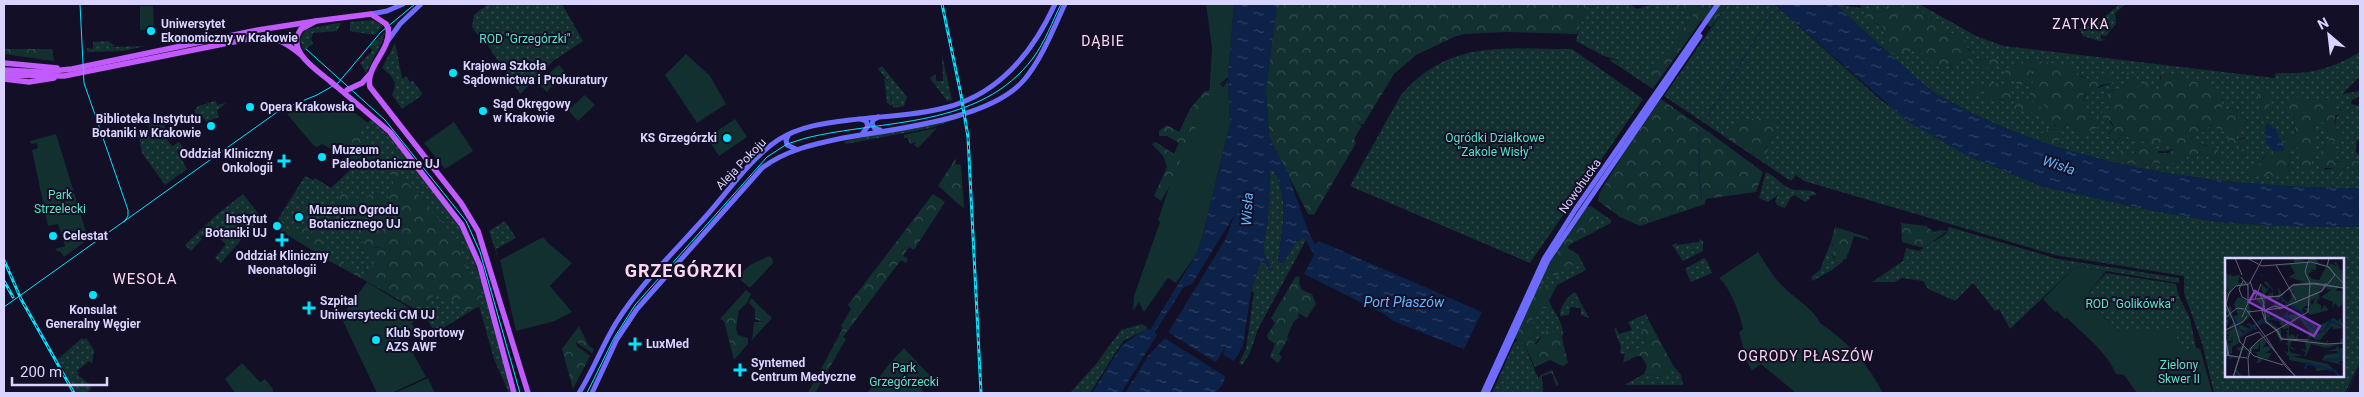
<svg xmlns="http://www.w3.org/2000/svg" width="2364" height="397" viewBox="0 0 2364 397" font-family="Roboto,sans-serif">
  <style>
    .grass { fill: url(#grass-dots); fill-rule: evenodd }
    .forest { fill: url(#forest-crowns) }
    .park { fill: #12302f }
    .water { fill: url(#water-ripples) }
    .pier { fill: #130f26 }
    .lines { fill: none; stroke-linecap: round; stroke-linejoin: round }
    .stream { stroke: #0c2248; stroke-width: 1 }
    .secondary { stroke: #6f6bff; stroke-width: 5 }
    .primary { stroke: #c25bff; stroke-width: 5.5 }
    .tram { stroke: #00e5ff; stroke-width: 1 }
    .rail-casing { stroke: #00e5ff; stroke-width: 3 }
    .rail { stroke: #130f26; stroke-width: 1; stroke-dasharray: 4; stroke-linecap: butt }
    .primary-bridge { stroke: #c25bff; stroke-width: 5.5 }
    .poi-dot { fill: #00e5ff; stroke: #130f26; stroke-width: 2 }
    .labels { text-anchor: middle; stroke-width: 4; stroke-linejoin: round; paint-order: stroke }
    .poi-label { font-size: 12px; font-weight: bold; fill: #d9d4ff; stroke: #130f26; text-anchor: start }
    .park-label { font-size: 12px; fill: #5fe0c0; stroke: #130f26 }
    .street-label { font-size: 12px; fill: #d9d4ff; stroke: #130f26 }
    .neighbourhood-label { font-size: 14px; letter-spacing: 1px; fill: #ffd6f0; stroke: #130f26 }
    .water-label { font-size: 14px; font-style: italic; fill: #62b6ff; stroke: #130f26 }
    .quarter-label { font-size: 15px; letter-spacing: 1px; fill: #ffd6f0; stroke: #130f26 }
    .district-label { font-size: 18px; font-weight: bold; letter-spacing: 1px; fill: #ffd6f0; stroke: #130f26 }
    .inset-river { fill: none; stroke: #0c2248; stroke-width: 2.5 }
    .inset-road { fill: none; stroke: #625e7d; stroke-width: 1 }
    .view { fill: #843dc5; fill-opacity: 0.15; stroke: #843dc5; stroke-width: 2.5 }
    .inset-edge { fill: none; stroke: #d9d4ff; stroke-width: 2.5 }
  </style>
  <defs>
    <pattern id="grass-dots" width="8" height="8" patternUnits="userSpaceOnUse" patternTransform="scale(1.25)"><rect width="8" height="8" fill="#12302f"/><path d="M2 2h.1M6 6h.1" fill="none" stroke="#344d4e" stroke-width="1.8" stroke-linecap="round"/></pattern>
    <pattern id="forest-crowns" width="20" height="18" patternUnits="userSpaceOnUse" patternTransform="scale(1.25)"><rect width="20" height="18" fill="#12302f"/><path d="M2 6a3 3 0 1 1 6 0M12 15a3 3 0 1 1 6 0" fill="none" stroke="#344d4e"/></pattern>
    <pattern id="water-ripples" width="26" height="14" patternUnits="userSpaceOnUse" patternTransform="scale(1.25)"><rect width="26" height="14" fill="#0c2248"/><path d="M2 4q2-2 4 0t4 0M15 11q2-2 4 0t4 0" fill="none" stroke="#2f4163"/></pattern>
  </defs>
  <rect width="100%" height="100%" fill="#130f26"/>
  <g class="grass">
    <path d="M488 4H562L583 41 553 61 520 94 485 41 483 42 472 27 474 15Z"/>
    <path d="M1595 4H1630L1637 9C1659 0 1673 2 1693 15L1647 82 1654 87 1653 89 1608 59 1620 61 1602 55 1576 41 1583 11 1586 7 1592 8Z"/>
    <path d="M1728 4H1774L1882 101 1966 155 2041 186 2144 209 2218 222 2280 226 2360 227V361L2345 393H2214L2202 343 2184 293V276L2055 255 1804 181 1796 175 1791 181 1664 96ZM2226 260H2343V376H2226Z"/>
    <path d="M1835 4 1860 8 1862 4H1892V10L1887 11 1881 6 1883 10 1880 13 1872 10 1871 23 1882 25 1885 38 1907 51H1921L1949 65 1965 59 1979 64 1992 57 1978 60 1956 34 1945 33 1922 12 1902 4H1919L1978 37 2004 46 2274 78 2276 73C2310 75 2331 69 2360 52V76L2342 94 2360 91V96L2352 100 2351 104 2360 106V142L2357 140 2356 152 2360 155V163L2332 161 2330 157 2334 151 2332 143 2342 132 2337 130C2333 118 2336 119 2342 110L2318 105 2293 115 2296 135 2285 133 2284 151 2266 155 2259 164 2281 173H2288L2290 149 2298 146 2301 164 2314 134 2313 123 2316 119 2324 121 2328 125 2326 128 2330 138C2322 150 2316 156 2325 170L2334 168 2337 177 2343 174 2347 167H2351L2360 174V188C2221 188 2058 167 1937 94 1926 88 1917 78 1908 70 1883 49 1859 26 1835 4ZM2025 60 2087 78 2090 82 2097 80 2112 84C2101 85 2095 91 2085 94L2083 104 2091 112 2093 121 2080 135 2068 123 2060 133 2045 130 2058 129 2050 121 2040 119 2043 114 2029 110 2028 101 2047 113 2050 110 2030 95V88L2038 75 2036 69 2031 71 2029 79H2012L2010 84 2011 102 1996 99 1986 89 1979 92 1993 84H2006L2005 80ZM2160 76 2223 99 2221 106 2222 110 2236 108 2238 120 2247 119 2248 121 2235 134 2236 140 2245 137 2243 148 2246 155 2243 159 2240 145 2229 133 2210 125 2206 130 2191 138C2199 144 2209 145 2217 150 2222 153 2224 157 2230 160H2216L2199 153 2196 156 2197 158 2189 156 2170 164 2153 163 2143 165 2123 150 2135 154 2137 149 2135 143C2151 149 2161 156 2178 147L2121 135 2116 143 2108 134 2114 128 2104 113 2111 106 2107 102 2109 91 2121 89 2126 82 2132 80V77L2137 88 2142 85 2158 90 2161 86Z"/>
    <path d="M2120 4H2126L2115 13 2116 24 2106 36 2101 35V39L2106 40 2099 41 2083 36 2079 29 2098 22Z"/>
    <path d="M373 20 383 26 375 35 350 31V22Z"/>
    <path d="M338 23H341L337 31 313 33 311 39 313 44 309 47 310 44 308 40 310 45 304 51 300 40 306 29Z"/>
    <path d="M385 32 383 40 366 73 360 63 372 51 370 46Z"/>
    <path d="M108 41 115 46 109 47 145 46 123 51 87 52V48L93 49V42Z"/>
    <path d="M395 43 402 77 403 79 406 76 410 82 413 81 422 93 421 96 402 109 392 95C399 82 392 76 382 68Z"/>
    <path d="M1572 49 1643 99 1530 263 1350 186 1401 95C1451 38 1503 50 1572 49Z"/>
    <path d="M942 55 952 100 947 101 930 78 936 74V81H943Z"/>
    <path d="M882 66 907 97 904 106 893 108 890 87 892 106 887 103 884 78 889 82 878 69Z"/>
    <path d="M216 101 217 105 226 103 217 111 219 117 206 122 202 115 198 117 194 111 198 106 206 104 208 106 207 103Z"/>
    <path d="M171 115 178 125 172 130 169 127 168 120 164 122 168 141 172 146 179 142 183 147 177 151 187 169 165 185 142 153 139 137 131 139 128 129 136 126 137 130 149 128 150 119 160 116V120H164Z"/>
    <path d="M960 118 931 128 846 144 844 141Z"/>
    <path d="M371 120 390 136 446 205 462 230 482 281 511 393H509L494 359 479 306 435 333 425 315 273 227 305 176 313 180 315 178 331 188 348 172 355 162 334 150Z"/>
    <path d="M1270 170 1274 171C1290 202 1282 228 1278 261L1283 263 1296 242 1304 237 1306 240 1258 329 1250 353 1242 365 1239 363 1246 349 1254 292 1251 291 1260 262 1265 263 1270 270 1272 269 1264 254 1263 248 1268 219Z"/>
    <path d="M1766 172C1775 176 1783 186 1791 189 1799 192 1808 188 1816 193V195L1809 196 1810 199 1805 202 1795 195 1791 197 1785 208 1777 205 1775 201 1778 195 1768 202 1759 198Z"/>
    <path d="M243 194 261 217 221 263 215 258 226 244 210 230 204 236H200L202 239 191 251 185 245 215 216Z"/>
    <path d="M1591 206 1611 220V223L1570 244 1567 248 1578 254 1586 270 1557 285 1540 287 1538 286 1548 264 1586 208Z"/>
    <path d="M505 221 516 238 496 249 499 261 489 231Z"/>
    <path d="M1949 227 2058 259 2179 278V283L2076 266 2010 329 1999 309 1995 311 1973 283 1955 301 1928 289 1923 281 1902 278 1895 282H1872L1903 261 1906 248 1919 251 1946 234Z"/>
    <path d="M1700 239 1703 241V251L1683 261 1672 245 1676 243 1677 245 1699 242Z"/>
    <path d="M1831 242 1832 245 1847 246 1837 247 1831 253 1836 263 1846 259 1851 243C1849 264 1829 271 1813 281L1811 277 1820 270Z"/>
    <path d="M1704 258 1707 261 1712 273 1691 282 1685 269Z"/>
    <path d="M2106 273 2176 284 2178 294 2190 319 2196 348 2200 349 2212 393 2119 331 2089 302 2090 291Z"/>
    <path d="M1575 292 1589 318 1581 315V308L1570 307 1569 315 1560 316C1559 309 1567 296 1575 292Z"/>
    <path d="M1540 307 1550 309 1552 307C1557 316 1566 328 1562 338L1556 332 1540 337 1534 345 1531 342 1535 331 1532 320Z"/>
    <path d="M1646 314 1649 321 1641 326 1646 343 1643 347 1623 354 1620 353 1621 347 1614 329 1616 328 1619 334 1632 330 1628 322Z"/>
    <path d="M1142 324 1147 327 1145 330 1123 341 1090 393H1070L1096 364 1121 330Z"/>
    <path d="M82 338 84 340 86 338 94 350 92 363 89 361 77 371 79 373 78 375 91 385V389L86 393H77L58 359Z"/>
    <path d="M1518 340 1524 344 1539 380V376L1552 370 1559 385 1556 386 1552 373 1542 376 1543 393H1492L1514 343Z"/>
    <path d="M1673 365 1681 375 1683 385H1624L1644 374 1660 377Z"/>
  </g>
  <g class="forest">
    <path d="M1277 4H1595L1592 8 1586 7 1577 34 1506 32 1464 34 1454 37 1416 55 1394 74 1363 125 1355 121 1362 126 1354 139 1356 143 1314 215 1308 214 1269 137 1266 89Z"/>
    <path d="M1672 4H1728L1711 27 1701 21 1654 87 1646 82 1693 15Z"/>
    <path d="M1892 4H1902L1922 12 1945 33 1956 34 1968 42 1967 48 1978 60 1992 57 2001 63 2000 65 1990 69 1965 59 1949 65H1934L1920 51 1891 53 1883 44 1885 38 1882 25 1871 23 1865 18 1867 12 1872 10 1880 13 1883 10 1881 6H1884L1887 11 1891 10Z"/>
    <path d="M4 49H52L54 61 4 54Z"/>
    <path d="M2025 60 2072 65 2079 76 2087 78 2090 82 2097 80 2100 75H2114L2116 82 2101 85 2093 92 2084 94 2083 104 2091 112 2093 121 2101 126 2080 135 2068 123C2061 130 2062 137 2057 143L2042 140 2040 135 2045 130 2058 129C2051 118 2046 124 2040 119L2042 114 2034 115 2029 110H2013V103L2024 96 2047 112 2050 110 2030 95 2029 88 2038 75 2036 69 2031 71 2029 79 2020 86 2012 79 2010 84 2013 100 2011 102 1996 99 1990 102 1986 98V89L1975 96 1971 95 1968 90 1987 83 2005 84 2003 75 2007 68 2019 65Z"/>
    <path d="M2125 72 2135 74 2138 81 2136 85 2137 88 2147 80 2158 90 2162 74 2202 80 2222 94V110L2236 108 2238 120 2245 118 2248 121 2235 134 2236 140 2246 138 2243 148 2246 155 2245 160 2243 159 2240 145H2232L2228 142 2229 133 2210 125 2206 130 2191 138 2206 146H2213L2231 161 2216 160 2199 153 2196 156 2197 159 2189 156 2170 164 2153 163 2143 165 2118 162 2116 158 2118 151 2123 150 2135 154 2137 149 2134 142 2153 144 2159 153H2168L2177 147 2121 135 2115 143 2107 136 2114 128 2111 121 2104 120 2101 115 2104 110 2111 106 2107 102H2098L2097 99 2107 96 2109 91 2121 89 2126 82 2132 80Z"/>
    <path d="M2262 86 2269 90 2271 99 2266 116 2261 113 2262 104 2258 101V91Z"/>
    <path d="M1215 90 1152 270 1171 184 1161 201 1154 196 1167 167 1163 156 1152 144 1156 142 1174 154 1179 143 1167 136H1159V131L1167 125 1179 132 1190 109 1205 91Z"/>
    <path d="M2290 96 2307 99 2318 104 2320 101 2331 97 2336 101 2334 107 2346 113 2344 116 2336 115 2334 121 2337 130 2342 132 2343 135 2332 143 2335 151 2330 157 2335 162 2351 160 2359 162 2360 174 2351 167H2347L2340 178 2337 177 2334 168H2322L2319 155 2330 138 2326 128 2328 125 2316 120 2313 123 2314 134 2316 137 2310 171 2301 164 2297 146 2290 149 2288 173 2262 177 2249 175 2246 169 2259 164 2269 152 2284 151 2285 133 2296 134 2293 115 2286 107Z"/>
    <path d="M1661 99 1710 133 1763 172 1756 192 1706 199 1705 204 1640 226 1620 217 1598 201 1599 194 1623 154Z"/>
    <path d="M332 110 371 142 458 240 467 271 478 281 483 301 464 313 460 299 446 301 438 293 432 297 423 311 327 260 289 235 292 231 309 228 306 240 309 241 313 230 321 235 322 245 328 247 325 253 366 278 377 256 360 247 364 240 352 233 357 223 333 210 344 190 364 202 369 195 389 198 393 189V176L364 156 359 163 326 143Z"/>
    <path d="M1774 118 1775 130 1764 162 1722 135C1733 118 1755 118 1774 118Z"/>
    <path d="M937 128 918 148 914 145 916 142 910 144 908 138H904V135Z"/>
    <path d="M956 158 955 164 961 165 964 208C953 201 948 193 938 186Z"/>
    <path d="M933 194 945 202 914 250 909 247 903 256 908 259 906 263 901 260 843 337 846 339 815 393H808L843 328 841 326 851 309 848 305Z"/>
    <path d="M1591 206 1595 209 1593 220 1594 232 1570 244 1567 248 1577 255 1580 260 1557 275H1551L1546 269C1555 254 1576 212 1591 206Z"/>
    <path d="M1901 221 1902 223 1926 226 1934 232 1940 230 1947 231 1924 248 1902 242Z"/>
    <path d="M1835 227 1867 237 1869 240 1854 236C1850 247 1849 263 1834 263L1835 257 1830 254 1834 251 1832 249 1834 246 1831 242Z"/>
    <path d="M1296 276 1300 277 1299 283 1302 290 1312 294 1316 304 1307 318 1298 313 1299 318 1294 321 1287 337 1289 341 1287 340 1279 354 1282 357 1278 363 1270 357 1275 344 1268 339 1267 335 1275 323 1271 318Z"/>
    <path d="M1547 285H1557L1549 301 1552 307 1550 309 1540 307 1532 320 1535 331 1531 342 1536 345 1545 331 1556 332 1562 338 1568 363 1563 366 1550 360 1535 367 1524 344 1515 338 1538 286 1540 287Z"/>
    <path d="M746 290 751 294 747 303 739 310 736 329 738 335 748 338V344L734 360 724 321 720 319Z"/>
    <path d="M751 298 772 318 752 340 754 322H763L755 319V309L749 303Z"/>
    <path d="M1649 321 1673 365 1660 377 1644 374 1647 366 1641 356 1635 357 1623 363 1625 353 1643 347 1646 343 1641 326Z"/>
    <path d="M579 326 589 346 594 349 592 353 576 342 577 346 590 356 573 389 562 349Z"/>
  </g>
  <g class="park">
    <path d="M1206 4H1234L1228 77 1220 84 1223 87 1228 81 1230 124 1202 238 1197 253 1176 283 1168 278 1144 312 1139 302 1133 311 1134 296 1160 222 1158 220 1172 179 1209 98 1212 48Z"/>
    <path d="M140 6H153L154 29 140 30Z"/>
    <path d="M686 54 710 76 726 104 697 123 665 75Z"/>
    <path d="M559 65 564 71 547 92 537 83Z"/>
    <path d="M585 95 595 105 578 121 568 110Z"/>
    <path d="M336 103 345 105 368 123 333 150 322 144 317 147 314 146 287 114 313 105Z"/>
    <path d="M735 119 747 137 719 156 707 138Z"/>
    <path d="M454 122 473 151 445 169 424 143Z"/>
    <path d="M56 134 87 235V240L64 257 60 251 58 252 55 249 65 246 58 224 48 226 32 150 38 148 37 143 31 144 30 141Z"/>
    <path d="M543 237 548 243 572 263 550 286 572 312 555 321 516 331 500 260Z"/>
    <path d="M1758 252C1764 261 1770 272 1778 281 1790 296 1813 307 1820 323 1847 341 1869 365 1883 393H1796L1761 364 1752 371 1747 361 1739 332 1743 329C1740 314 1731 289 1719 278Z"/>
    <path d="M769 256 772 258 773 263 750 288 737 277 750 265Z"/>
    <path d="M2076 266 2106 271 2090 291 2089 302 2119 331 2174 328 2181 351 2200 349 2212 393H2137L2124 375 2116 374C2107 352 2083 334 2067 318L2065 319 2057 311 2055 312 2043 299Z"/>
    <path d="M367 282 419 314 412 324 418 333 398 334 403 348 409 346 426 377 392 393H377L341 317Z"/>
    <path d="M904 348 932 378 921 389 925 393H867L890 363Z"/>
    <path d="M242 363 260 382 265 379 273 389V393H235L225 379Z"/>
    <path d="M428 378 435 393H395Z"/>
  </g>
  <g class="water">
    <path d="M1234 4H1277L1266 89 1269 137 1287 171 1308 231 1315 244 1319 241 1482 312 1464 349 1393 321 1384 314 1304 274 1314 255 1304 237 1296 242 1283 264 1278 261C1282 228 1290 202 1274 171L1270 170 1268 219 1263 248 1264 254 1273 269 1270 270 1265 263 1260 262 1251 291 1243 346 1234 361 1223 355 1226 346 1211 370 1214 369 1225 376 1223 384 1215 393H1125L1148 356 1165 338 1225 240 1235 214 1192 284 1183 288 1155 332 1157 335 1121 393H1092L1122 345 1147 328 1150 330 1197 253 1202 238 1230 124 1228 75Z"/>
    <path d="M1774 4H1835C1859 26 1883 49 1908 70 1917 78 1926 88 1937 94 2058 167 2221 188 2360 188V227L2280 226 2218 222 2144 209 2041 186 1966 155 1908 122Z"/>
    <path d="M2267 123 2276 129C2277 138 2284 141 2284 150L2276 152C2265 149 2263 131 2267 123Z"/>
  </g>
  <path class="pier" d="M1166 331 1218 364 1216 367 1227 377 1163 337Z"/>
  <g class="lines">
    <g class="stream">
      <path d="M1221 85 1228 80"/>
      <path d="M1706 119 1770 16 1781 9"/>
      <path d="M1699 132V176L1702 200"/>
      <path d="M374 248 380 247"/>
      <path d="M364 264 367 274"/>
      <path d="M2347 393 2360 363"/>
    </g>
    <g class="secondary">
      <path d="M371 14 387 11 403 4"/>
      <path d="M387 42 400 24 421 4"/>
      <path d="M878 117 873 120 872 124 875 129 880 130"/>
      <path d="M860 119 866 121 868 126 863 133"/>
      <path d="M788 136 786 140 787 145 796 149"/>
      <path d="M579 393C593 371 602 346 616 323 641 283 677 249 708 214 730 189 751 158 778 140 800 126 825 123 850 120 881 116 914 116 944 108 998 95 1033 52 1055 4"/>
      <path d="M592 393 617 339 637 309 762 168C786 150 814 144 843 138 893 129 990 120 1024 80 1042 59 1053 29 1065 4"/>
      <path d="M1483 393 1544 259 1575 210 1718 4"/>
      <path d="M1487 393 1548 260 1700 36"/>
    </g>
    <g class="primary">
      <path d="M388 28C392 50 365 66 370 87L461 203 478 231 528 393"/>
      <path d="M4 63 57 68"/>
      <path d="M4 70 41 72 72 69 258 30 316 21"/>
      <path d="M4 75 64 76 258 37C276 37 287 43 301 55"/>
      <path d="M4 79 29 82 54 78"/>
      <path d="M331 82C317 70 285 51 301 29L316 21 371 14 386 24"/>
      <path d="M336 86 390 132 462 225 480 266 514 393"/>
    </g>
    <g class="tram">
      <path d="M80 4 84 83 128 210V216L124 222"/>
      <path d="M306 49 385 120 466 221 480 252 520 393"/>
      <path d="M4 307 280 110 317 95 338 83 381 32 415 4"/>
      <path d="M587 393 614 338 635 305 767 157 787 144 806 138C884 119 980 129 1033 58 1045 42 1052 22 1061 4"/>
    </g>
    <defs>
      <g id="rail">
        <path d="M942 4 961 95 968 137 981 393"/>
        <path d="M4 260 21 299 74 393"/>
        <path d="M4 281 13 297"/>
      </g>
    </defs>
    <use href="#rail" class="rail-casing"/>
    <use href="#rail" class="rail"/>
    <g class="primary-bridge">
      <path d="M386 24 388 28"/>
      <path d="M331 82 336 86"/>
      <path d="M347 90 362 83 369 75"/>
    </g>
  </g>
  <g class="poi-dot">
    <circle cx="151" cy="31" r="5"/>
    <circle cx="453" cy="73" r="5"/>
    <circle cx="250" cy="107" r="5"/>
    <circle cx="483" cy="111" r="5"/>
    <circle cx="211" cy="126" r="5"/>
    <circle cx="727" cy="138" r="5"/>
    <circle cx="322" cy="157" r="5"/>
    <path d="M281.5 153.5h5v5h5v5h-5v5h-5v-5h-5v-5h5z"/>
    <circle cx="299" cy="217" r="5"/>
    <circle cx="277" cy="226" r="5"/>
    <circle cx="53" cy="236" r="5"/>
    <path d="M279.5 232.5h5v5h5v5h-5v5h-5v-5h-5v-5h5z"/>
    <circle cx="93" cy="295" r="5"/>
    <path d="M306.5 300.5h5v5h5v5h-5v5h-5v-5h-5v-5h5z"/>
    <circle cx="376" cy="340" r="5"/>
    <path d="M632.5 336.5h5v5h5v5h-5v5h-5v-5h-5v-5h5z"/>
    <path d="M737.5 362.5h5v5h5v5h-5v5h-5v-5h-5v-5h5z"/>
  </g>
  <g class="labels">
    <g class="poi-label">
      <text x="161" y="28">Uniwersytet<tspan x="161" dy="14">Ekonomiczny w Krakowie</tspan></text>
      <text x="463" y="70">Krajowa Szkoła<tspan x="463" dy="14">Sądownictwa i Prokuratury</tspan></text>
      <text x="493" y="108">Sąd Okręgowy<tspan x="493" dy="14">w Krakowie</tspan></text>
      <text x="260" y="111">Opera Krakowska</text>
      <text x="201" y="123" text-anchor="end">Biblioteka Instytutu<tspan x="201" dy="14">Botaniki w Krakowie</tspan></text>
      <text x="717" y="142" text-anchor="end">KS Grzegórzki</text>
      <text x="332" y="154">Muzeum<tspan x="332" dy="14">Paleobotaniczne UJ</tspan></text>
      <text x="273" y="158" text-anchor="end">Oddział Kliniczny<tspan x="273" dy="14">Onkologii</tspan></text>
      <text x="309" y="214">Muzeum Ogrodu<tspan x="309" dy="14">Botanicznego UJ</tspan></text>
      <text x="267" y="223" text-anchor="end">Instytut<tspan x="267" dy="14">Botaniki UJ</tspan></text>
      <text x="63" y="240">Celestat</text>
      <text x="282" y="260" text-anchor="middle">Oddział Kliniczny<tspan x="282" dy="14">Neonatologii</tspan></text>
      <text x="320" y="305">Szpital<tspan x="320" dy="14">Uniwersytecki CM UJ</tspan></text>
      <text x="93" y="314" text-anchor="middle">Konsulat<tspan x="93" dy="14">Generalny Węgier</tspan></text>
      <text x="386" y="337">Klub Sportowy<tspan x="386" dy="14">AZS AWF</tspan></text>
      <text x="646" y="348">LuxMed</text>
      <text x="751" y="367">Syntemed<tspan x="751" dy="14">Centrum Medyczne</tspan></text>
    </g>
    <g class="park-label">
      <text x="525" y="43">ROD "Grzegórzki"</text>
      <text x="1495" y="142">Ogródki Działkowe<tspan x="1495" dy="14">"Zakole Wisły"</tspan></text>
      <text x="60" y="199">Park<tspan x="60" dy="14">Strzelecki</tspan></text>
      <text x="2130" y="308">ROD "Golikówka"</text>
      <text x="2179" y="369">Zielony<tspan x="2179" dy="14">Skwer II</tspan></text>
      <text x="904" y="372">Park<tspan x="904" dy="14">Grzegórzecki</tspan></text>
    </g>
    <g class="street-label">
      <text transform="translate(741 164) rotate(-46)" y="4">Aleja Pokoju</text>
      <text transform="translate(1580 186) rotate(-55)" y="4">Nowohucka</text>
    </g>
    <g class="neighbourhood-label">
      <text x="2081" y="29">ZATYKA</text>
      <text x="1103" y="46">DĄBIE</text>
      <text x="1806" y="361">OGRODY PŁASZÓW</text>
    </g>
    <g class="water-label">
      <text transform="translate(2059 165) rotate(18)" y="5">Wisła</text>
      <text transform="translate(1247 209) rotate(-87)" y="5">Wisła</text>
      <text x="1404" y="307">Port Płaszów</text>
    </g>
    <g class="quarter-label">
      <text x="145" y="284">WESOŁA</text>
    </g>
    <g class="district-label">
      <text x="684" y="277">GRZEGÓRZKI</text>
    </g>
  </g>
  <g transform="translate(2225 258)">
    <rect width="119" height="119" fill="#130f26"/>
    <path d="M69 0 83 4V0H90L95 6 99 0 96 6 102 7 105 0 103 9 105 6H107L112 9 109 5 111 3 116 13 119 10V31L113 30 111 33H119V49L117 46 114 50 110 45 107 51 108 44 96 39 107 31 102 32 101 28 94 36 95 43 94 40 91 45 88 43 92 40 85 43 87 47 89 44 96 47V52L99 47 104 52 85 57 79 52 82 54 79 50H85V48H80L77 52 84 63 92 69 109 60 113 63 115 60 119 69 105 62 98 73H92L82 65 77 54 63 46 55 52 49 49 38 54 40 58 41 55 45 57 43 54 46 56 45 59H57L40 60 27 70 20 73 15 71 9 58 0 61 4 57 0 51V39L4 31 0 32V14L5 18V15L7 18 15 17 13 25H17V22L21 23 23 25 24 29 22 32V28H10L0 45 2 50 6 48 7 57 10 58 13 57 9 46 13 39 23 42 26 54 23 61 14 66 25 71V66L24 68 21 66 25 65 26 68 28 67 39 59 36 53 38 49 31 42 37 39 28 36 27 30 38 38 36 26 42 31 44 29 39 25 41 23 48 31V33L45 29 39 37V39L48 34V38H54L53 29 57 36 67 26 79 24 64 19 70 15 65 7 52 8 69 5ZM91 6 101 9 94 22 87 21 83 16 88 13 96 17 85 11 91 12ZM64 31 69 35 65 37 67 39 63 45 57 39 56 45 59 43 61 46 55 50V45L53 48 50 44V48L39 52 41 39H43V43L46 39H52L49 40 53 42ZM67 56 78 58 93 75 99 74 107 64 119 70 108 71 107 68 95 82 88 81 92 76 83 81 101 85 102 82H103L102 86 115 85V81L119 80V85L101 90 86 86 81 98H66L103 106 108 111 91 113V107L64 102V99L68 101 62 97 59 92 63 95V87L60 86 63 85 61 76H64L61 74 64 70 58 71 54 63H48L58 61 59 65 68 63 62 58ZM74 60 85 74 82 82 73 81V74L71 80 68 76 64 78V69ZM67 82 80 83 81 92 74 91 81 94 79 98 65 94 64 88 66 91 70 92 65 88ZM6 60H8L17 75 42 62 56 72V80L59 77 56 85 48 68 38 65 29 70H31L32 72 28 71 14 81 16 84 7 89V96L3 94 5 98 7 97 14 99 16 94 12 91V87L13 90 18 87 23 91 34 82 38 81 41 84 38 90 44 87 41 89 46 88 45 92 41 95H47L43 101 34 99 38 102 34 105 30 104 33 103 32 95 28 94H35V83L33 91H28L27 95 25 96 24 99 21 101 23 93 18 91 11 110 17 119 10 115 11 119 8 118 13 100H6V102L7 103 3 98 0 105 1 81 6 89 5 85 8 83 6 78 7 83H3L2 79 5 76H0L10 69 0 74 9 64 8 60 3 62 4 63 3 67 0 63ZM111 87 112 91 113 87 114 91 119 90V102L113 104 119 107 97 102 100 97 113 95 112 93H101L111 91Z" fill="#12302f" fill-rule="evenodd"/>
    <path d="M38 10V11H37L35 13V15L40 19 41 24 43 25 48 31 51 35 57 39 60 44 73 50 77 54 88 70 98 73 106 62 119 70 107 64 99 74H93L83 68 74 53 66 50 63 55 65 64 60 59 54 63 42 62 13 81 12 83 6 89V92L4 93 6 96 3 101 4 102V104L3 107H5V110L7 111 8 112 5 110V107H3L4 104 3 101 4 91 6 92V89L12 83 13 80 19 75 14 72 6 60 0 61 9 58 16 72 21 73 39 61 57 59 67 49 60 44 51 35 41 24 40 19 36 18 35 15V13Z" fill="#0c2248"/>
    <path class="inset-river" d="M99 102 116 101 115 92M96 109 110 113 115 119M80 111 82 105 96 109"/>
    <path class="inset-road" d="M10 0 17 17M22 0 37 8 86 4 104 9 110 17M104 0 102 8 119 26M83 3 80 14 85 25M51 7 71 42M16 19 23 28V45L17 59M18 23 14 31 17 39 23 42 55 38 68 27 89 26 119 30M25 23 29 35 40 39 55 38 68 27 89 25 119 30M35 37 39 45 37 54M30 41 36 26M39 47 41 64 52 73 56 81 83 82M20 50 40 78M38 53 49 48 57 50 97 33 110 17M23 54 57 50 97 33 101 25M37 54 41 64 52 72 57 81 101 86 119 85M0 60 12 50 19 51M10 67 1 46 4 35 11 28 24 26 38 0M10 68 15 84 29 98 58 107M0 72 18 64 22 58M0 78 3 98M0 78 4 98M41 79 60 108 71 119M0 97 22 100M8 119 18 88M8 119 21 79 34 74 71 119M24 119 23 101 26 90 34 82 83 54 85 26"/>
    <path class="view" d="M30 33 95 68 89 78 24 44Z"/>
    <rect width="119" height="119" class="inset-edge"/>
  </g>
  <rect width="2364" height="397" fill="none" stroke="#d9d4ff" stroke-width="10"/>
  <g transform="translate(2329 35) rotate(332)" stroke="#130f26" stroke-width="4" paint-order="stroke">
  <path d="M0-4L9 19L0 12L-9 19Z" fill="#d9d4ff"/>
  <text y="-8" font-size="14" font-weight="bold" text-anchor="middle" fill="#d9d4ff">N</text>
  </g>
  <path d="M12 377v8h95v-8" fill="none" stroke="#d9d4ff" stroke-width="2.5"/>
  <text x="20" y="377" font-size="15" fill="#d9d4ff" stroke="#130f26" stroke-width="4" paint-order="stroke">200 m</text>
</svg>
